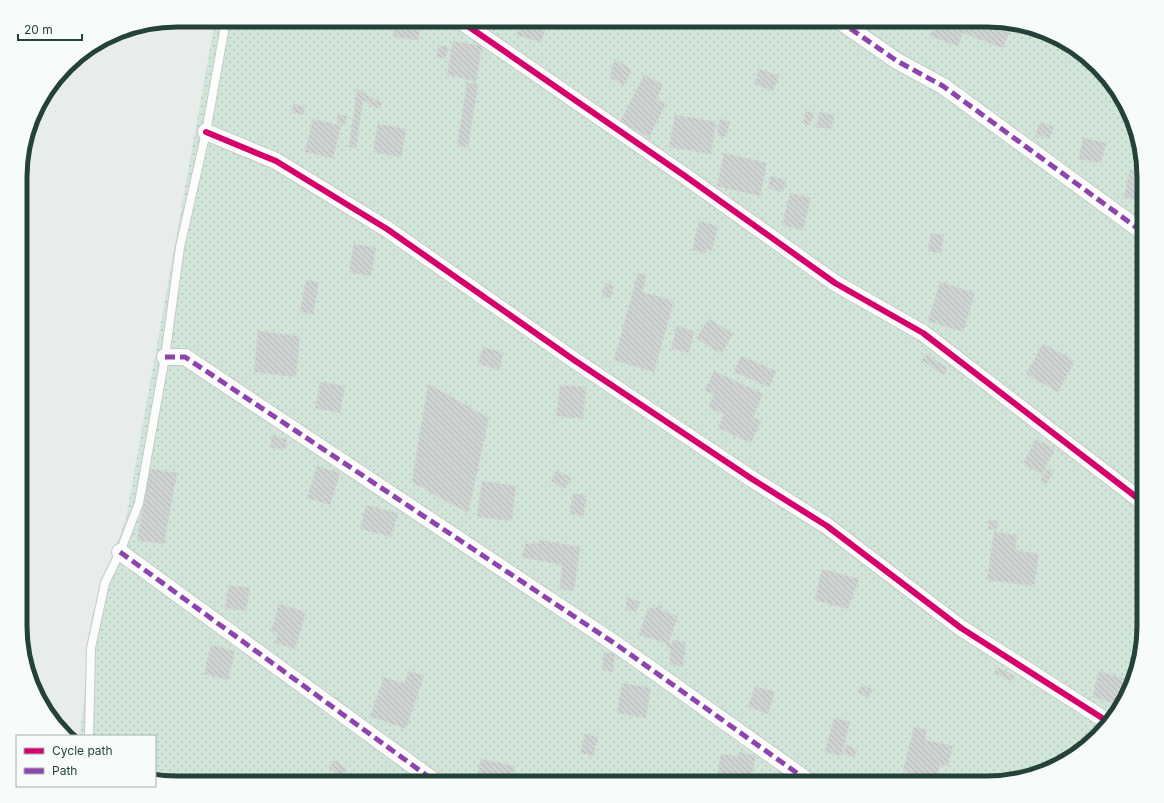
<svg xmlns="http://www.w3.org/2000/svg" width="1164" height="803" viewBox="0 0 1164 803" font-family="Inter,sans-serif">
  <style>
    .garden { fill: url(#garden-dots) }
    .building { fill: url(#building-back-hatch); stroke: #d1d6d4 }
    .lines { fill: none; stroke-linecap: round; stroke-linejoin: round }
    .lane-casing { stroke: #c5cac8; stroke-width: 10 }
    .street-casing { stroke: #c5cac8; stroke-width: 18 }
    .lane { stroke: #fcfcfc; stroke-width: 8 }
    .street { stroke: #fcfcfc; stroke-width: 16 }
    .quiet { stroke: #8e44ad; stroke-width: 5; stroke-dasharray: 10 5; stroke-linecap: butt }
    .cycleway-casing { stroke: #f7fbf9; stroke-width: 8 }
    .cycleway { stroke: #d6006c; stroke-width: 6 }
    .rim { fill: none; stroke: #24423a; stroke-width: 5 }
  </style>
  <defs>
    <pattern id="garden-dots" width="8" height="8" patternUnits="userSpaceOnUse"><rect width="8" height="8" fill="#d1e6d8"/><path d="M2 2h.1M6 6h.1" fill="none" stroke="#b3c6ba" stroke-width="1.8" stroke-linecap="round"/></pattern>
    <pattern id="building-back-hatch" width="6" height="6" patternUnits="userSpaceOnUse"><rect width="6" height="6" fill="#cfd4d2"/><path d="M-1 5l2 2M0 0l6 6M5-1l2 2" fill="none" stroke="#b2b7b5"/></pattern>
  </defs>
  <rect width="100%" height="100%" fill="#e8edeb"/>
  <path class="garden" d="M215 20H997L1038 28 1082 52 1128 107 1144 167V636L1136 677 1112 721 1057 767 987 783H167L155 780V736H80L92 616 126 518Z"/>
  <g class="building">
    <path d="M394 20H418L420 21 419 40 393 37Z"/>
    <path d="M521 20H548L541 42 516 35Z"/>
    <path d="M936 20H997L1013 23 1003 48 963 33 958 46 930 36Z"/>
    <path d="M453 41 482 46 476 81 447 75Z"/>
    <path d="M439 45 449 48 445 59 436 56Z"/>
    <path d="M614 59 632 70 624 85 610 78Z"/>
    <path d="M760 69 779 76 773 91 754 84Z"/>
    <path d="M644 75 663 85 656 99 666 104 649 137 620 122Z"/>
    <path d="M467 83 478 84 468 148 457 146Z"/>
    <path d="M357 89 382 103 379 109 363 100 356 148 349 147Z"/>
    <path d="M293 104 305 107 303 115 292 113Z"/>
    <path d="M806 111 814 113 810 125 803 123Z"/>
    <path d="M819 112 834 115 832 129 816 127Z"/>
    <path d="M338 115 347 116 345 125 337 123Z"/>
    <path d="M675 115 716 122 711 154 669 147Z"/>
    <path d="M313 119 341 126 333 158 305 152Z"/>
    <path d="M720 119 730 122 726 137 717 135Z"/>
    <path d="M1041 122 1054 127 1049 139 1040 135 1039 138 1035 136Z"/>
    <path d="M378 124 406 129 401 157 373 152Z"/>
    <path d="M1083 138 1106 143 1101 163 1079 159Z"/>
    <path d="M724 153 767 163 760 196 717 186Z"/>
    <path d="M1130 169 1144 172V202L1124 197Z"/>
    <path d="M771 176 786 180 783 192 768 188Z"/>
    <path d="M790 193 811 198 803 230 782 225Z"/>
    <path d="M699 221 718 226 712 250 706 249V253L692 250Z"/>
    <path d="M931 233 944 235 941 253 928 251Z"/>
    <path d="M354 244 376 248 371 276 349 272Z"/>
    <path d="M638 273 647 275 642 292 674 301 654 372 614 360Z"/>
    <path d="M306 280 319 282 313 314 300 312Z"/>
    <path d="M940 282 975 293 963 332 928 321Z"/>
    <path d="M605 283 614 286 611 298 602 296Z"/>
    <path d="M709 319 733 334 721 354 696 338Z"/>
    <path d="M677 326 694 331 689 353 671 349Z"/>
    <path d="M258 331 300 336 296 377 254 372Z"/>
    <path d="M1043 344 1075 361 1058 392 1026 374Z"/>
    <path d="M483 347 504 353 499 370 478 364Z"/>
    <path d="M927 354 948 369 943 375 922 360Z"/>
    <path d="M741 356 776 371 769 387 734 372Z"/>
    <path d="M714 371 763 394 753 417 761 421 751 443 718 428 724 414 708 407 714 395 705 390Z"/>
    <path d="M320 382 345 386 340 413 315 408Z"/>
    <path d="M428 384 489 418 468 513 412 482Z"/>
    <path d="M560 385 586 387 583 419 556 416Z"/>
    <path d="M272 435 287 439 285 450 270 447Z"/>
    <path d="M1036 439 1055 449 1042 474 1023 464Z"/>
    <path d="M317 466 340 473 330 505 307 498Z"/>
    <path d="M1049 468 1054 472 1046 484 1040 480Z"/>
    <path d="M150 469 177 473 164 544 137 540Z"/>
    <path d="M557 470 571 478 565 489 551 481Z"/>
    <path d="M482 481 516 486 512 521 477 517Z"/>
    <path d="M573 493 587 496 583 516 570 514Z"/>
    <path d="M366 505 398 513 391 537 360 529Z"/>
    <path d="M989 520 998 521 996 530 988 529Z"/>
    <path d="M994 532 1017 535 1015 550 1039 554 1034 586 987 580Z"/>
    <path d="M540 540 580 547 574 591 560 589 562 565 521 557 526 543 538 544Z"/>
    <path d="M822 569 859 579 848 609 815 600Z"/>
    <path d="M229 585 250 588 246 611 225 608Z"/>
    <path d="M627 597 640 602 636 612 626 609Z"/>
    <path d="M279 604 306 612 295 649 275 643 278 632H271Z"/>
    <path d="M659 605 663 607 660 610 678 616 669 642 671 645 673 640 686 642 683 666 669 664 671 649 667 648 666 643 639 635 648 608H656Z"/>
    <path d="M211 645 235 651 228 680 204 674Z"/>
    <path d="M604 652 615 654 613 672 602 670Z"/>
    <path d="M997 667 1014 676 1012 681 994 673Z"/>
    <path d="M409 671 424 676 406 729 370 716 384 677 404 684Z"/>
    <path d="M1099 671 1132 681 1130 688 1121 705 1092 697Z"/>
    <path d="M622 683 651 688 646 718 617 713Z"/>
    <path d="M862 684 873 690 868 698 858 692Z"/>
    <path d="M755 686 775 692 768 714 748 707Z"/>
    <path d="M834 718 850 722 841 756 825 752Z"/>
    <path d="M914 727 927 730 925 740 953 746 948 766 940 764 937 779 903 771Z"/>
    <path d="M585 734 598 737 593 756 580 753Z"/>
    <path d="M846 745 857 749 854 757 843 753Z"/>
    <path d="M739 752 756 756 750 783H716L721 754 738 757Z"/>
    <path d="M481 759 515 766 513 773 519 775 518 783H475Z"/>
    <path d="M334 760 347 769 342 777 329 768Z"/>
    <path d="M780 772 798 783H778Z"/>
  </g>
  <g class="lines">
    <defs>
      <path id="lane" d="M89 736 91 648 105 583 120 552 139 503 165 357 180 247 206 132 226 20"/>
      <g id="street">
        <path d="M459 20 685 176 835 283 923 333 1144 503"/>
        <path d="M838 20 897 61 943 86 1144 233"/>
        <path d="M206 132 276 161 387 229 574 360 752 479 827 526 961 628 1110 723"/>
        <path d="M165 357H185L617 645 811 783"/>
        <path d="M120 552 437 783"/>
      </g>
    </defs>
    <use href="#lane" class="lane-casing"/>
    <use href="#street" class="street-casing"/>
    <use href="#lane" class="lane"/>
    <use href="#street" class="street"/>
    <g class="quiet">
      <path d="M838 20 897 61 943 86 1144 233"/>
      <path d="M165 357H185L617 645 811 783"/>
      <path d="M120 552 437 783"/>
    </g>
    <defs>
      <g id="cycleway">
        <path d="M459 20 685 176 835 283 923 333 1144 503"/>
        <path d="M206 132 276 161 387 229 574 360 752 479 827 526 961 628 1110 723"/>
      </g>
    </defs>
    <use href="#cycleway" class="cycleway-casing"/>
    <use href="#cycleway" class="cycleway"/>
  </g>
  <path d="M0 0H1164V803H0ZM177 27H987A150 150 0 0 1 1137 177V626A150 150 0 0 1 987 776H177A150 150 0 0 1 27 626V177A150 150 0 0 1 177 27Z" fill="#f7fbf9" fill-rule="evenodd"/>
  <path class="rim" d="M177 27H987A150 150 0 0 1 1137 177V626A150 150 0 0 1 987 776H177A150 150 0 0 1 27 626V177A150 150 0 0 1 177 27Z"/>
  <rect x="16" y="735" width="140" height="52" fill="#f7fbf9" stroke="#a3b1ad"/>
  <rect x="24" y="748" width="20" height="6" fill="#d6006c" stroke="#a3b1ad"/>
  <text x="52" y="755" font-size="12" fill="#24423a">Cycle path</text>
  <rect x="24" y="768" width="20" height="6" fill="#8e44ad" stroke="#a3b1ad"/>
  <text x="52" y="775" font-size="12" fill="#24423a">Path</text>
  <path d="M18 34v6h64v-6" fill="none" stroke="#24423a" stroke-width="2"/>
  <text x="24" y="34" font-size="12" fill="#24423a" stroke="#f7fbf9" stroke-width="3" paint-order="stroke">20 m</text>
</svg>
